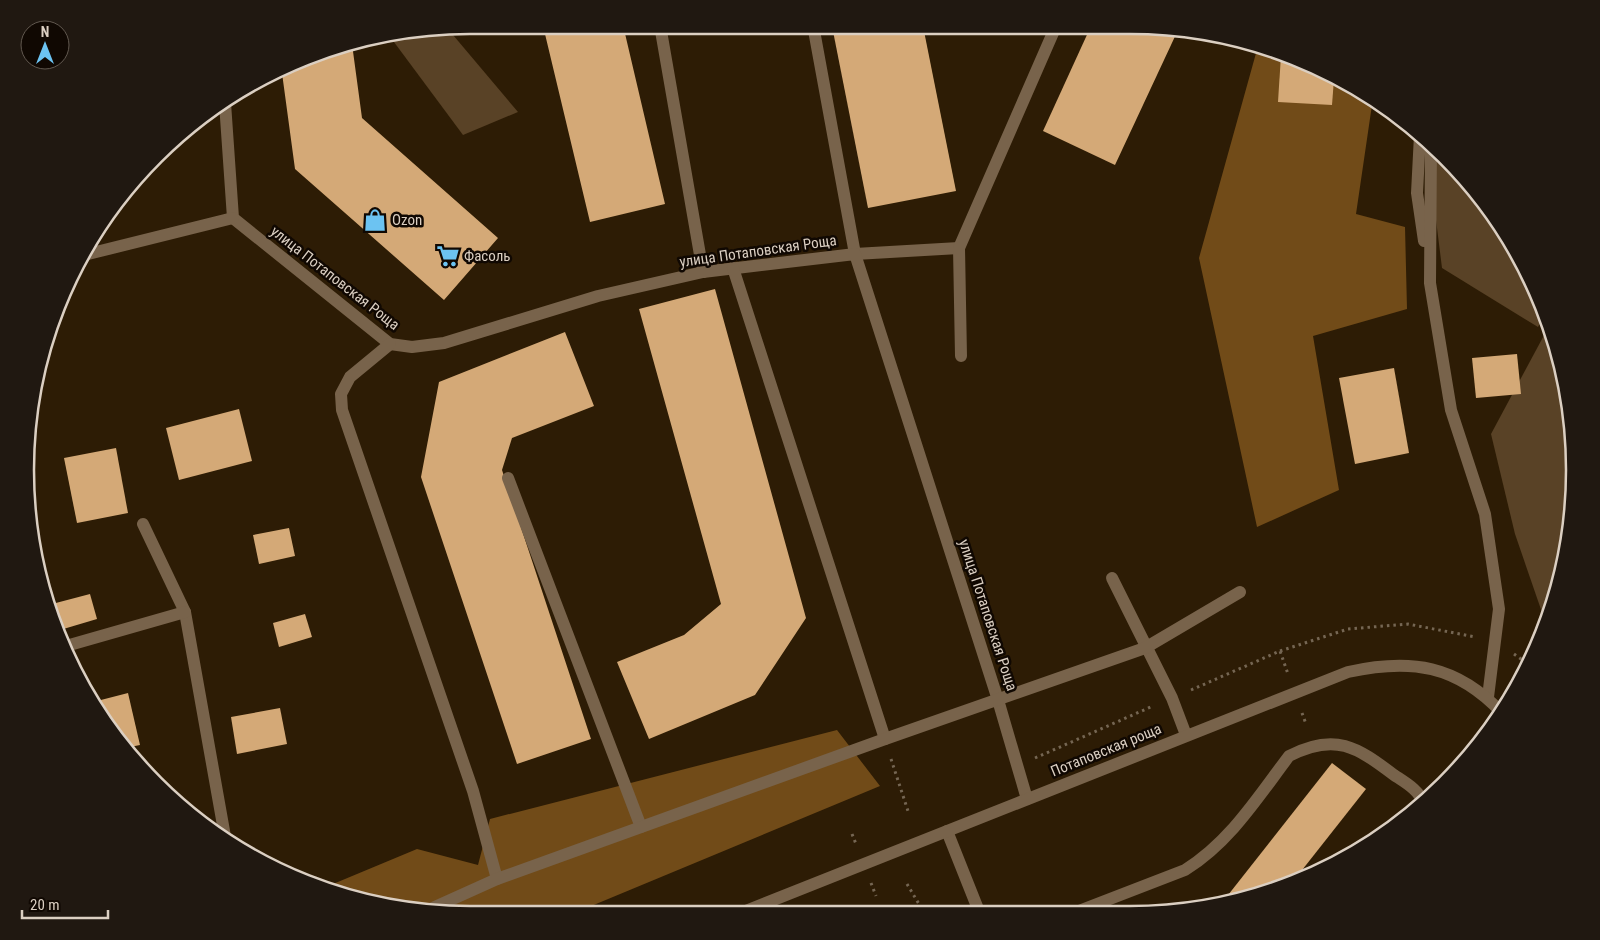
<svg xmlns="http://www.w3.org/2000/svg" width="1600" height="940" viewBox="0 0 1600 940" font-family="'Roboto Condensed',sans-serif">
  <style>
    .green { fill: #594226 }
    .forest { fill: #714b18 }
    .building { fill: #d4a977 }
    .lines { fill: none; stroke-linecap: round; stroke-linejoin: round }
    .path { stroke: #756653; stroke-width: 3; stroke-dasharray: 2.5 4; stroke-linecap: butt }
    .minor { stroke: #78634b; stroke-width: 12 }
    .labels { text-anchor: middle; stroke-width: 5; stroke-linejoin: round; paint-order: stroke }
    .poi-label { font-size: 15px; fill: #dbcfc2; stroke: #100802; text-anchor: start }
    .street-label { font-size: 15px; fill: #dbcfc2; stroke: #100802 }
    .rim { fill: none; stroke: #dbcfc2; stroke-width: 2.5 }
  </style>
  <rect width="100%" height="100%" fill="#2d1c05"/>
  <g class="green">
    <path d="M448 29 518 112 463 135 391 38Z"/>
    <path d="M1426 140 1445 156 1500 223 1541 300 1545 314 1538 327 1442 268Z"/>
    <path d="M1549 326 1567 383 1575 470 1566 557 1546 624 1515 534 1491 434Z"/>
  </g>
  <g class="forest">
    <path d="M1258 46 1273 49 1373 98 1356 214 1405 227 1407 309 1313 336 1339 490 1257 527 1199 258Z"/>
    <path d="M837 730 880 786 572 914H441L321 889 417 849 478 865 490 819Z"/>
  </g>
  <g class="building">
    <path d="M531 25H623L665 204 590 222 545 34Z"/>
    <path d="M832 26H923L956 191 868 208Z"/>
    <path d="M1091 26H1159L1178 30 1115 165 1043 131Z"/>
    <path d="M352 44 362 118 498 238 444 300 295 169 282 73 327 49Z"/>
    <path d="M1281 55 1288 56 1334 79 1332 105 1278 102Z"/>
    <path d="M715 289 806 618 755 695 649 739 617 662 684 635 721 604 639 309Z"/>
    <path d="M565 332 594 406 512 438 502 470 591 739 517 764 421 477 439 382Z"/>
    <path d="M1517 354 1521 394 1476 398 1472 358Z"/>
    <path d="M1394 368 1409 453 1355 464 1339 378Z"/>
    <path d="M239 409 252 461 179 480 166 428Z"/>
    <path d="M116 448 128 513 77 523 64 458Z"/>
    <path d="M289 528 295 556 259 564 253 535Z"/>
    <path d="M90 594 97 619 60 630 52 604Z"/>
    <path d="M305 614 312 637 279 647 273 623Z"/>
    <path d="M128 693 140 745 125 748 117 741 97 701Z"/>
    <path d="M280 708 287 744 237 754 231 717Z"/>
    <path d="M1332 763 1366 789 1295 879 1245 900 1221 904Z"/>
  </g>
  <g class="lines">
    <g class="path">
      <path d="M1280 651 1348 629 1408 624 1475 637"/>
      <path d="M1514 654 1528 664"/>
      <path d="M1191 690 1280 651 1288 674"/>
      <path d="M1302 713 1306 724"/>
      <path d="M1035 758 1153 706"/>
      <path d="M891 759 908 811"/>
      <path d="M852 834 856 844"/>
      <path d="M871 883 876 896"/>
      <path d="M907 884 925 914"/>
    </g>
    <g class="minor">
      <path d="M657 25 661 31 703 272"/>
      <path d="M813 25 855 254 959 248"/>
      <path d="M225 103 233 218 390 344 412 347 444 343 598 296 703 272 855 254 998 700 1027 799"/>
      <path d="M1420 135 1417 193 1424 241"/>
      <path d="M1431 144 1430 283 1451 410 1485 514 1499 609 1488 697"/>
      <path d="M84 255 233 218"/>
      <path d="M733 268 885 739"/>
      <path d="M390 344 350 377 341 394 342 410 473 791 497 879"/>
      <path d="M961 356 959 248 1056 26"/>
      <path d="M508 478 641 827"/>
      <path d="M143 524 185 612 226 842"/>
      <path d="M1112 578 1172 698 1186 735"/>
      <path d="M66 646 185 612"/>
      <path d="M947 831 980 914"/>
      <path d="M426 911 497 879 885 739 1145 648 1240 592"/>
      <path d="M738 914 1348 672C1411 658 1457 665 1502 713"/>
      <path d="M1071 914 1185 870C1230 842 1258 797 1289 756 1335 732 1357 747 1394 775 1406 783 1419 790 1424 804"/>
    </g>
  </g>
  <defs>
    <symbol id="shop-bare" viewBox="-9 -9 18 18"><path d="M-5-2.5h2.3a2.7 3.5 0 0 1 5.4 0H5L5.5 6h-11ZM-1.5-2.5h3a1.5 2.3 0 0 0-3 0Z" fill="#6cc3f2" stroke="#100802" stroke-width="2.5" paint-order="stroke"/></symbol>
    <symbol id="supermarket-bare" viewBox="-9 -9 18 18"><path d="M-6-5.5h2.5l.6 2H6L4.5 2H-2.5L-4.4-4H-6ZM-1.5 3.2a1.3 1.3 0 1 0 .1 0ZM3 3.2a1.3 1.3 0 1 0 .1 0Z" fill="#6cc3f2" stroke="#100802" stroke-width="2.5" paint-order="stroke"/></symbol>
  </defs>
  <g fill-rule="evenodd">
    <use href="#shop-bare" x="359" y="204" width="32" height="32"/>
    <use href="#supermarket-bare" x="432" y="240" width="32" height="32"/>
  </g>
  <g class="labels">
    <g class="poi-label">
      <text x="392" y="225">Ozon</text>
      <text x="464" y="261">Фасоль</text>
    </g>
    <g class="street-label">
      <text transform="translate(758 251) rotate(-8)" y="5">улица Потаповская Роща</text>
      <text transform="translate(335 278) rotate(38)" y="5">улица Потаповская Роща</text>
      <text transform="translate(988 615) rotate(72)" y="5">улица Потаповская Роща</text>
      <text transform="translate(1106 750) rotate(-22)" y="5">Потаповская роща</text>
    </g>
  </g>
  <path d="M0 0H1600V940H0ZM470 34H1130A436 436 0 0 1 1566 470V470A436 436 0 0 1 1130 906H470A436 436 0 0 1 34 470V470A436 436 0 0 1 470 34Z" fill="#201811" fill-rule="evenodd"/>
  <path class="rim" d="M470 34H1130A436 436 0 0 1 1566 470V470A436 436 0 0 1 1130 906H470A436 436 0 0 1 34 470V470A436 436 0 0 1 470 34Z"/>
  <g transform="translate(45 45)"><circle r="24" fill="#100802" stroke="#61584f"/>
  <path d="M0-4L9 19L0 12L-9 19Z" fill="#6cc3f2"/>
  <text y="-8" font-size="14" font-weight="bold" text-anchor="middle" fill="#dbcfc2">N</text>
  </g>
  <path d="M22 910v8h86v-8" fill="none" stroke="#dbcfc2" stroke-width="2.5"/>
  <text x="30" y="910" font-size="15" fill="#dbcfc2" stroke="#100802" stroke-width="4" paint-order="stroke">20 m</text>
</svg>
